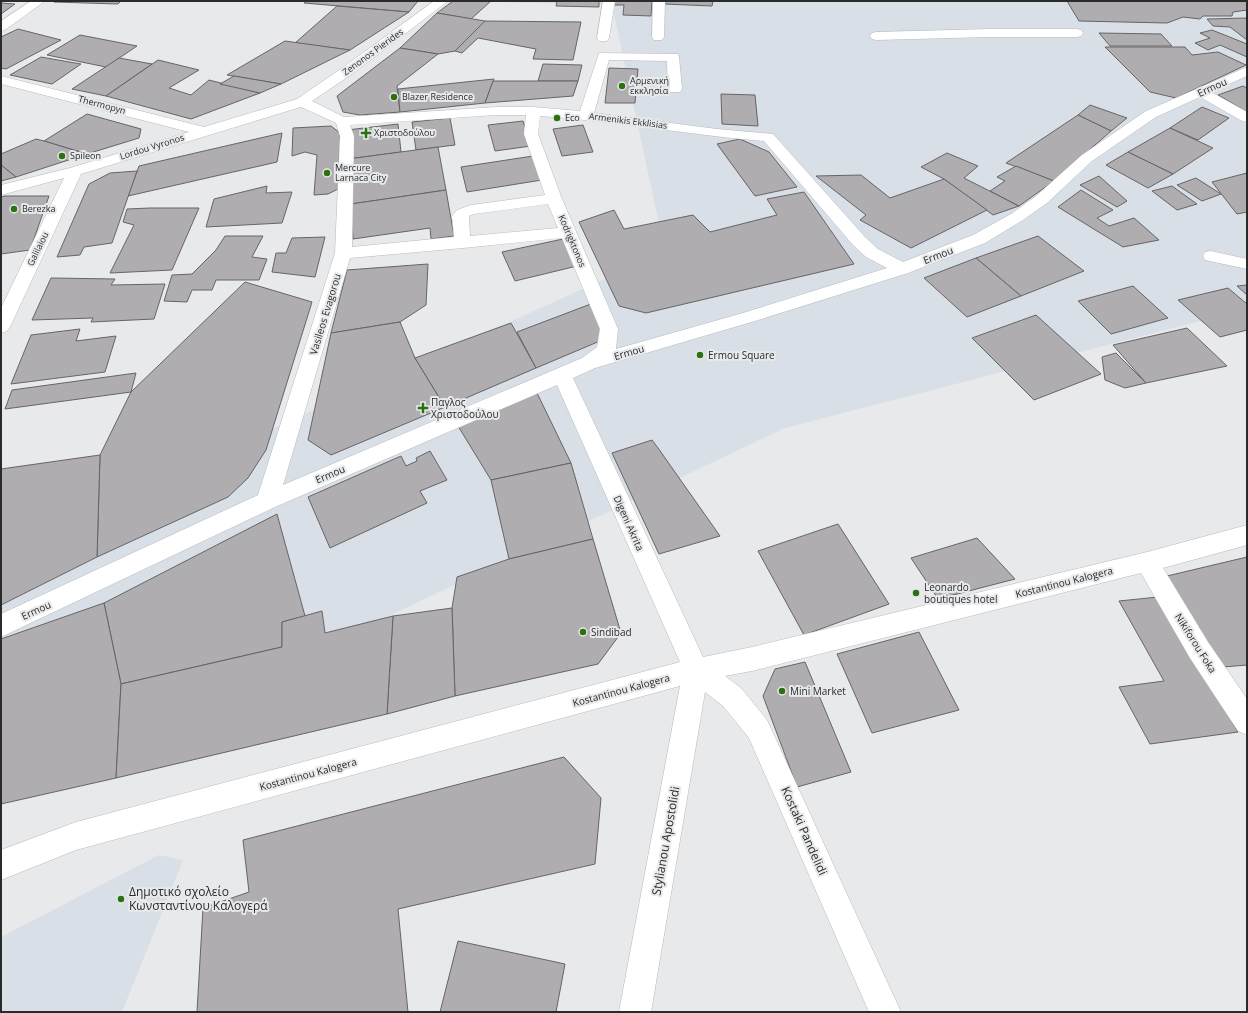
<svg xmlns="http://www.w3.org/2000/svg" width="1248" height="1013" viewBox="0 0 1248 1013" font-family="'Open Sans',sans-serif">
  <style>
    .built { fill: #d9dfe7 }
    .building { fill: #afadaf; stroke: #666466 }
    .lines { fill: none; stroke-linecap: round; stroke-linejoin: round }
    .minor-casing { stroke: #b8b9bb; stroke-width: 1 }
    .minor { fill: #fff; fill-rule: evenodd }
    .poi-dot { fill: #2b7110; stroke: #e8e9eb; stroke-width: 1.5 }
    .labels { text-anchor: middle; stroke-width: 4; stroke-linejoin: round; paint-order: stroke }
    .far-street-label { font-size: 9px; fill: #292a2a; stroke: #e8e9eb }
    .far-poi-label { font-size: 9px; fill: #292a2a; stroke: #e8e9eb; text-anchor: start }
    .street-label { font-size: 10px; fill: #292a2a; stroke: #e8e9eb }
    .poi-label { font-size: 10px; fill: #292a2a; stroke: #e8e9eb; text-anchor: start }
    .near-street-label { font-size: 12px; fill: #292a2a; stroke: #e8e9eb }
    .near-poi-label { font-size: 12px; fill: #292a2a; stroke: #e8e9eb; text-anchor: start }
  </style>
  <rect width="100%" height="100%" fill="#e8e9eb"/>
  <g class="built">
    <path d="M460 1H1247V309L785 428 1 800V551L665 252 612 5Z"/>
    <path d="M159 855 183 860 122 1012H1V937Z"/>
  </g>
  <g class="building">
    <path d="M56 1H121L118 4 54 2Z"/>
    <path d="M306 1H418L409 12 304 3Z"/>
    <path d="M453 1H491L471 19 437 13Z"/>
    <path d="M557 1H599V7L556 6Z"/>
    <path d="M613 1H652L651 16 623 15 624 5H612Z"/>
    <path d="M664 1H713L712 6 664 4Z"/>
    <path d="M1067 1H1247V10L1233 12 1232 16H1203L1200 19 1183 17 1167 23 1079 21Z"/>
    <path d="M1 3 15 4 1 14Z"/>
    <path d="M337 6 409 12 350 50 295 43Z"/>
    <path d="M437 13 485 21 455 51 438 54 400 48Z"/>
    <path d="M1247 18V40L1230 27 1213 26 1207 19Z"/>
    <path d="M485 21 581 22 573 60 533 59 536 49 478 38 462 53 455 51Z"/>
    <path d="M18 29 61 40 6 69 1 68V37Z"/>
    <path d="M1212 30 1247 44V57L1220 45 1208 50 1195 43 1210 38 1200 33Z"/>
    <path d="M1099 33 1161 34 1172 46H1110Z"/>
    <path d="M80 35 137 46 106 67 47 55Z"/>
    <path d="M285 41 350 50 281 84 227 75Z"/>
    <path d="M1105 47H1185L1192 55 1218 52 1246 65 1176 98 1150 92Z"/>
    <path d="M400 48 438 54 397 86 400 112 360 115 343 112 337 96Z"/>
    <path d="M41 57 81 64 52 84 10 75Z"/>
    <path d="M119 58 152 64 106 96 72 89Z"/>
    <path d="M158 60 199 70 169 88 191 95 209 80 260 93 191 119 106 96Z"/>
    <path d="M543 64 582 65 578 81H538Z"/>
    <path d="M609 68 638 69 635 103H605Z"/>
    <path d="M234 76 281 84 260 93 220 84Z"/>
    <path d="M494 79 485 103 400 112 398 89Z"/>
    <path d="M493 81H578L573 96 485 103Z"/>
    <path d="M1243 86 1247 88V112L1218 95Z"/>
    <path d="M721 94 755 95 758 126 722 124Z"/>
    <path d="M1090 105 1127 118 1111 131 1078 115Z"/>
    <path d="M1202 107 1229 118 1198 140 1170 128Z"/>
    <path d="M87 114 141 129 139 138 87 154 44 141Z"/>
    <path d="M1078 115 1111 131 1054 181 1006 163Z"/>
    <path d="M450 118 455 145 416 150 412 122Z"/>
    <path d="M523 121 531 146 495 151 488 125Z"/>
    <path d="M398 124 401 152 348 159 347 130Z"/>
    <path d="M583 125 593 152 562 156 553 129Z"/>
    <path d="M331 126 340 133 338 189 328 194 314 195 317 155 305 152 292 156 293 128Z"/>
    <path d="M1170 128 1213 148 1173 174 1128 152Z"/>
    <path d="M282 133 277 162 128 196 139 166Z"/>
    <path d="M36 139 44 141 87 154 16 177 1 165V154Z"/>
    <path d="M740 139 769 152 797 187 755 196 717 144Z"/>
    <path d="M438 147 446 190 351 204 348 159Z"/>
    <path d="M1128 152 1173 174 1148 188 1106 165Z"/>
    <path d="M947 153 978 166 964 178 1019 206 993 215 944 179 921 167Z"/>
    <path d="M533 156 542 180 467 192 461 167Z"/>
    <path d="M1 165 16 177 1 181Z"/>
    <path d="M1016 166 1054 181 1019 206 990 191 1005 181 997 177Z"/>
    <path d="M137 171 112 243 84 247 80 255 57 257 89 184 110 173Z"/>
    <path d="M1247 173V212L1237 214 1212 182Z"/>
    <path d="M861 175 890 198 944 179 987 210 911 248 860 220 866 215 816 176Z"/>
    <path d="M1099 176 1127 201 1117 207 1080 185Z"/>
    <path d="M1196 178 1221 194 1202 201 1177 185Z"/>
    <path d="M267 186 266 193 292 192 282 223 206 227 214 199Z"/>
    <path d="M1172 186 1197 204 1177 210 1152 191Z"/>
    <path d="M446 190 454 236 431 239 430 228 353 239 351 204Z"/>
    <path d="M1081 190 1113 210 1097 218 1109 226 1134 218 1159 240 1123 247 1058 207Z"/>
    <path d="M804 192 854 264 646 313 619 306 579 222 614 210 624 229 693 215 710 232 777 215 767 199Z"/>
    <path d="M5 196H49L30 250 1 254V197Z"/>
    <path d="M150 208H199L172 270 110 273 134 225 123 222 127 209Z"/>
    <path d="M225 236H263L252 257 267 259 259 280H216L212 290H192L187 302 164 301 172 275 192 274 216 250Z"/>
    <path d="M1038 236 1084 271 1021 296 976 258Z"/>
    <path d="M325 237 315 277 272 272 276 253H286L292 238Z"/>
    <path d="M563 239 577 266 515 281 502 252Z"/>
    <path d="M976 258 1021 296 967 317 924 278Z"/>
    <path d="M428 264 426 305 400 322 331 333 347 270Z"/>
    <path d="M51 278 115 279 111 285 165 284 154 319 91 322 93 318 32 320Z"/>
    <path d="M245 282 312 302 266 450 248 478 228 497 97 557 100 455 131 392Z"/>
    <path d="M1247 285V295L1237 286Z"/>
    <path d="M1133 286 1168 318 1111 334 1078 301Z"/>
    <path d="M1228 288 1247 304V330L1220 337 1178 300Z"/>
    <path d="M596 302 606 328 600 341 536 368 517 332Z"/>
    <path d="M1036 315 1101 374 1034 400 972 338Z"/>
    <path d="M400 322 415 358 445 407 331 455 308 440 331 333Z"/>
    <path d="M511 323 536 368 445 407 415 358Z"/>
    <path d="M1187 328 1227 366 1146 383 1113 345Z"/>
    <path d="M80 329 76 341 116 336 105 372 11 384 31 335Z"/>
    <path d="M1116 353 1146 383 1125 388 1105 380 1102 357Z"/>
    <path d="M136 373 131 392 5 409 12 390Z"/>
    <path d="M537 393 571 463 491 480 458 426Z"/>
    <path d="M652 440 658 448 720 536 659 554 612 453Z"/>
    <path d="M430 451 447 480 420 491 427 503 330 548 308 497 401 456 406 466 417 461 416 458Z"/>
    <path d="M100 455 97 557 1 605V469Z"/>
    <path d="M571 463 593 539 509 559 491 480Z"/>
    <path d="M277 514 305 616 282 622V647L121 684 104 603Z"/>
    <path d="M838 524 889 604 804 635 758 551Z"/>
    <path d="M977 538 1015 579 938 599 911 558Z"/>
    <path d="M593 539 621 633 598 664 455 696 452 608 457 577 509 559Z"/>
    <path d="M1247 557V665L1223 667 1167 576Z"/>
    <path d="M1158 597 1238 732 1150 744 1119 687 1164 681 1119 601Z"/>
    <path d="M104 603 121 684 116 778 1 804V639Z"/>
    <path d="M452 608 455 696 387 714 393 616Z"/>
    <path d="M322 611 325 633 393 616 387 714 116 778 121 684 282 647V622Z"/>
    <path d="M919 632 959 710 872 733 837 654Z"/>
    <path d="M805 662 851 772 797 787 763 696 775 669Z"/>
    <path d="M564 757 601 798 595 864 398 909 408 1012H197L203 908 249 892 243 840Z"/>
    <path d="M458 941 565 964 556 1012H440Z"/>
  </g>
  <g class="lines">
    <defs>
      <g id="minor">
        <path d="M31 1H45L5 30 1 31V21Z"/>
        <path d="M434 1H448L355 72 312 101 344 117 496 107H533L580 111 599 53 678 54 679 57 682 89 680 92H670L668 89 667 61 609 60 594 113 717 129 773 134 865 237 878 249 903 262 973 235 1011 214 1035 197 1082 155 1146 111 1247 67V76L1211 92 1247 112V122L1242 121 1200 97 1156 117 1092 161 1047 203 1023 220 985 243 908 273 755 321 595 368 573 378 703 657 752 647 1147 552 1247 525V545L1163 568 1208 642 1247 699V735L1238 731 1190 658 1141 573 752 671 725 676 741 688 767 720 901 1012H869L749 738 723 706 705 692 651 1012H619L680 686 76 850 1 880V850L76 822 680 662 557 385 275 507 1 637V614L258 495 335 253 340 136 336 123 301 107 81 174 10 327 7 331 1 333V308L64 178 1 195V185L70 168 189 132 1 84V76L204 127 297 99 345 66ZM496 115H526L524 134 545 195 471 205 457 210 452 216 454 237 352 247 354 136 350 125ZM540 116C615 121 689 135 764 141L853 245 866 257 887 268 743 313 616 349 618 329 562 199 538 134ZM548 204 558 228 470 236 469 216 474 214ZM562 238 600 329 597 347 582 358 283 485 350 258 463 248Z"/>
        <path d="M603 1H615L609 38 607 41H599L597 38Z"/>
        <path d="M653 1H665L664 37 662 40H654L652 37Z"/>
        <path d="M989 29H1077L1081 30 1083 33 1081 36 1077 37H989L876 40 872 39 870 36 872 33 876 32Z"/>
        <path d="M1211 251 1247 259V269L1205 260 1203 256 1205 252Z"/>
      </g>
    </defs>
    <use href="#minor" class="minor-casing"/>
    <use href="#minor" class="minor"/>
  </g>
  <g class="poi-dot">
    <circle cx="622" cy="86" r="4"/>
    <circle cx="394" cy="97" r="4"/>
    <circle cx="557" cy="118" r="4"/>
    <path d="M364 127h4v4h4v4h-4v4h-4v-4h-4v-4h4z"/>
    <circle cx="62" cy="156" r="4"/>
    <circle cx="327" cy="173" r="4"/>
    <circle cx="14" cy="209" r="4"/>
    <circle cx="700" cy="355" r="4"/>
    <path d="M421 402h4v4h4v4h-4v4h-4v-4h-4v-4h4z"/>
    <circle cx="916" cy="593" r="4"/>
    <circle cx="583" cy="632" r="4"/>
    <circle cx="782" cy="691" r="4"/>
    <circle cx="121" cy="899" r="4"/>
  </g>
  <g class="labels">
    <g class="far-street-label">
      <text transform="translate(373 52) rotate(-36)" y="3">Zenonos Pierides</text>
      <text transform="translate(102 105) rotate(15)" y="3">Thermopyn</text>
      <text transform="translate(628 121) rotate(7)" y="3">Armenikis Ekklisias</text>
      <text transform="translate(152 147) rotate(-17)" y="3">Lordou Vyronos</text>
      <text transform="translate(572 241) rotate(67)" y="3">Kodrigktonos</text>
      <text transform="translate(38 249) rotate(-64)" y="3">Galilaiou</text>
    </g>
    <g class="far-poi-label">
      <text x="630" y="84">Αρμενική<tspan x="630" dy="10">εκκλησία</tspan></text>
      <text x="402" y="100">Blazer Residence</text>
      <text x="565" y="121">Eco</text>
      <text x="374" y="136">Χριστοδούλου</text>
      <text x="70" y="159">Spileon</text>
      <text x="335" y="171">Mercure<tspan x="335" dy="10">Larnaca City</tspan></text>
      <text x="22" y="212">Berezka</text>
    </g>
    <g class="street-label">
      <text transform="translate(1212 87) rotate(-25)" y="4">Ermou</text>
      <text transform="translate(938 255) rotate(-21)" y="4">Ermou</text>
      <text transform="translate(325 314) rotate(-73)" y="4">Vasileos Evagorou</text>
      <text transform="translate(629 352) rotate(-16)" y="4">Ermou</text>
      <text transform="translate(330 474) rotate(-23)" y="4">Ermou</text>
      <text transform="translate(629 523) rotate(66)" y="4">Digeni Akrita</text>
      <text transform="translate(1064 582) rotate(-14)" y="4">Kostantinou Kalogera</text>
      <text transform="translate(36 610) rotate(-25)" y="4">Ermou</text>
      <text transform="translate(1196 643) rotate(58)" y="4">Nikiforou Foka</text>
      <text transform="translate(621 690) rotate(-15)" y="4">Kostantinou Kalogera</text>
      <text transform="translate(308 774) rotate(-15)" y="4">Kostantinou Kalogera</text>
    </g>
    <g class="poi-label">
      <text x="708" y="359">Ermou Square</text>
      <text x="431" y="406">Παγλος<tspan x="431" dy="12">Χριστοδούλου</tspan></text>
      <text x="924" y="591">Leonardo<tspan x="924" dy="12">boutiques hotel</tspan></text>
      <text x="591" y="636">Sindibad</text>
      <text x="790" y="695">Mini Market</text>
    </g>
    <g class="near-street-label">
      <text transform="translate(804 831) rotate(66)" y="4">Kostaki Pandelidi</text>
      <text transform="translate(666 841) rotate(-80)" y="4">Stylianou Apostolidi</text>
    </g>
    <g class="near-poi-label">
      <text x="129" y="896">Δημοτικό σχολείο<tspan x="129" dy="14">Κωνσταντίνου Καλογερά</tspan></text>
    </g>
  </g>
  <rect width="1248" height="1013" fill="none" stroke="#292a2a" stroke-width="4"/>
</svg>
